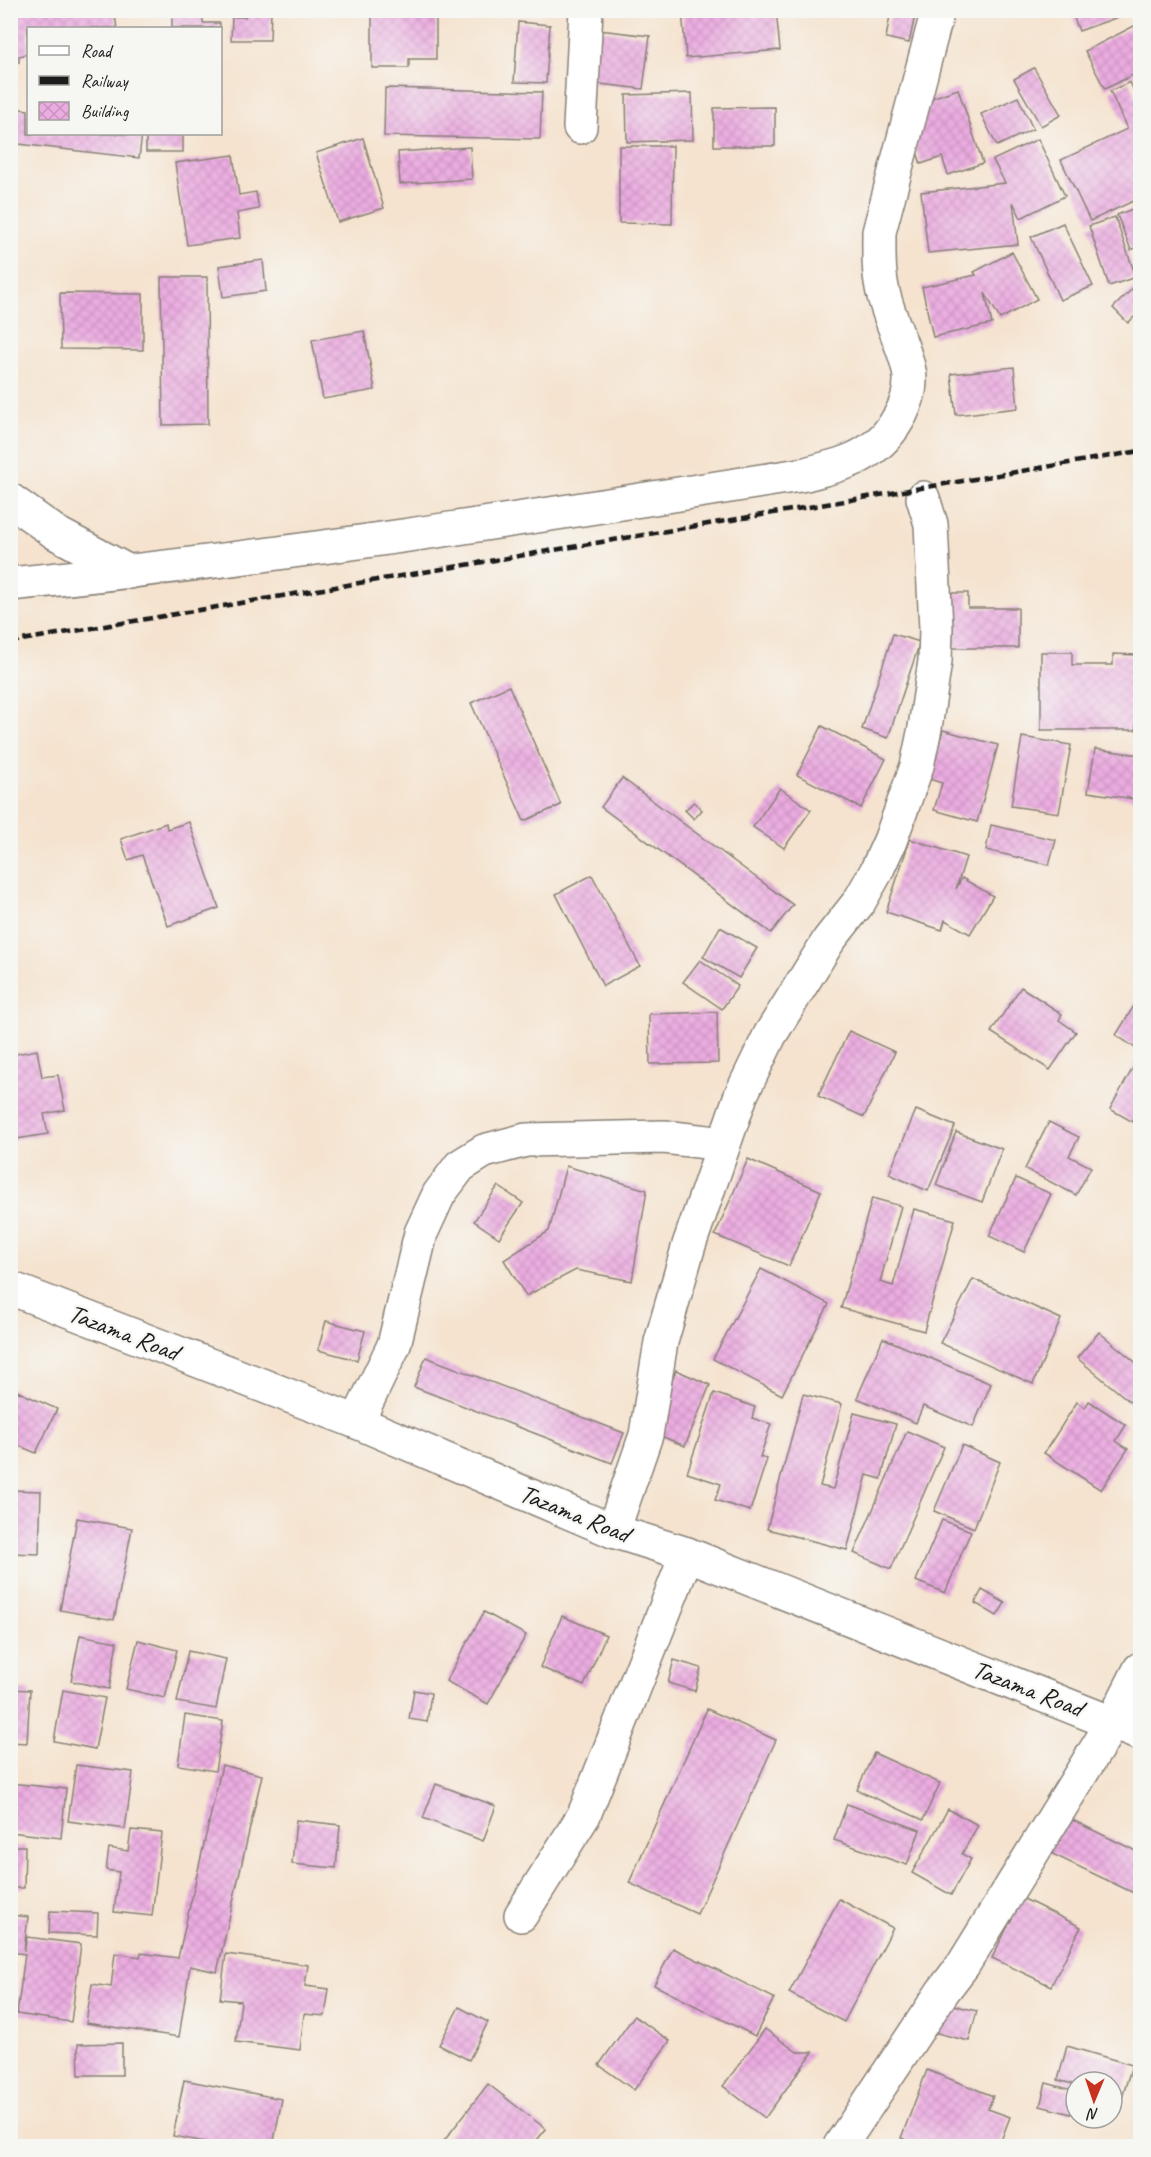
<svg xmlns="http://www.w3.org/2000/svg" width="1151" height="2157" viewBox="0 0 1151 2157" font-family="Caveat,sans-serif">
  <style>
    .building { fill: url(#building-cross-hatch) }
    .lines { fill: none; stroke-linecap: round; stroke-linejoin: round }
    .street-casing { stroke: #888076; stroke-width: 36 }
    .street { stroke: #fff; stroke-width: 33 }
    .rail { stroke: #1c1c1c; stroke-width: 4.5; stroke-dasharray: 9 4.5; stroke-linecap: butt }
    .labels { text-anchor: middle; stroke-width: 4.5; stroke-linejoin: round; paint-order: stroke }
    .street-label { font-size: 26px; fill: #1c1c1c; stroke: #f6f6f2 }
  </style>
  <defs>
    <pattern id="building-cross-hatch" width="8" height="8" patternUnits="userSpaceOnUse" patternTransform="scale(1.5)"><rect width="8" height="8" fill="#ebace0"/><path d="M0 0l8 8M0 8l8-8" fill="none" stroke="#c993c0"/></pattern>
  </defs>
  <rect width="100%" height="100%" fill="#f6f6f2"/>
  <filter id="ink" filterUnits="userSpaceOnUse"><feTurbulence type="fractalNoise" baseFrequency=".0167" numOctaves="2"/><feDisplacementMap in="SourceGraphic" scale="12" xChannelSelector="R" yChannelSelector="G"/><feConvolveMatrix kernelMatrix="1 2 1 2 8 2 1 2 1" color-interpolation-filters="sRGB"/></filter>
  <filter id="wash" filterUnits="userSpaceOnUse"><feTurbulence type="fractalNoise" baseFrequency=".008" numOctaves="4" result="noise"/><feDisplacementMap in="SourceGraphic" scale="24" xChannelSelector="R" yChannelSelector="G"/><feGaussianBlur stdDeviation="1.35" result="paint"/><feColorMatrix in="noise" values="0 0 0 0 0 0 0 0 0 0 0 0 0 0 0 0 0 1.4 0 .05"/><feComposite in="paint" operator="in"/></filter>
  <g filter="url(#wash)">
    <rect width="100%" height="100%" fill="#f5e3cf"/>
    <g id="blocks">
      <g class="building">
        <path d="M10 10H114L117 28H28V54L19 56V62L10 63Z"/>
        <path d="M172 10H203V23H220V28H172Z"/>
        <path d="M245 10H271L270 40H231L232 17H245Z"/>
        <path d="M372 10H436V59H409V68H372Z"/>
        <path d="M682 10H776L780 50 686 58Z"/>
        <path d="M891 10 916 11 909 43 886 38Z"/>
        <path d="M1071 10H1135V11L1079 31Z"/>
        <path d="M518 22 550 25 546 83 514 82Z"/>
        <path d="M1140 23V84L1135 74 1105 89 1085 51Z"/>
        <path d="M599 30 650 36 643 89 592 83Z"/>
        <path d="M1034 68 1061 115 1041 126 1014 79Z"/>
        <path d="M1130 82 1140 105V198L1090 221 1061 160 1127 129 1110 91Z"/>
        <path d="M385 88 542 92 540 139 384 136Z"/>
        <path d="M958 89 983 163 948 175 942 157 921 164 902 108Z"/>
        <path d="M692 93 693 140 627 142 626 95Z"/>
        <path d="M1018 97 1033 129 997 146 981 114Z"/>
        <path d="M775 107V146H714V108Z"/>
        <path d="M10 108 28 110V134H142L139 158 10 143Z"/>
        <rect x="146" y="134" width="37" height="18"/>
        <path d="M363 138 384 208 338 222 316 153Z"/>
        <path d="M1038 139 1065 196 1021 218 1013 202 1018 244 928 253 921 192 1005 183 993 160Z"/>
        <path d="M619 146H673L672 224 619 223Z"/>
        <path d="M470 147 472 179 400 184 398 152Z"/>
        <path d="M233 155 239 195 256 192 259 209 237 213 240 238 187 245 175 163Z"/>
        <path d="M1140 206V246L1131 250 1117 215Z"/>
        <path d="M1115 217 1136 277 1109 286 1089 226Z"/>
        <path d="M1063 223 1093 286 1060 300 1031 237Z"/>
        <path d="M1012 252 1037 299 1000 319 985 293 992 324 933 337 922 287 976 275 974 272Z"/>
        <path d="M263 260 266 291 223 297 219 266Z"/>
        <path d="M161 277H207L208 424 163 425Z"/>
        <path d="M1140 281V311L1128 323 1113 308Z"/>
        <path d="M60 293 143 294V350L61 349Z"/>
        <path d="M364 331 375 390 323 399 312 340Z"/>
        <path d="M1014 367 1018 408 956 415 951 374Z"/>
        <path d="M942 593H968V608H1018V648H942Z"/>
        <path d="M893 634 920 642 888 738 862 729Z"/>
        <path d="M1041 652H1072V665H1113V654L1136 655V730H1041Z"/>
        <path d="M509 686 561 805 524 821 471 703Z"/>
        <path d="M822 726 886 759 861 808 797 775Z"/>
        <path d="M943 730 998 745 977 822 934 810 942 783 929 779Z"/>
        <path d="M1022 737 1071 745 1059 813 1011 806Z"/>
        <path d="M1095 749 1140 755 1134 799 1088 792Z"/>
        <path d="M622 778 793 905 771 933 601 807Z"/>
        <path d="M780 788 811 810 784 848 753 827Z"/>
        <path d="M694 802 702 810 694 819 685 810Z"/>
        <path d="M189 822 219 908 168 926 142 855 128 860 121 839 166 823 167 829Z"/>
        <path d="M991 825 1056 840 1049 865 986 850Z"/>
        <path d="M910 839 966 857 956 889 962 878 993 896 970 934 945 920 942 930 886 912Z"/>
        <path d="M592 875 640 966 603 986 556 894Z"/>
        <path d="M720 927 757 948 739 978 703 957Z"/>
        <path d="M700 960 738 986 722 1009 683 982Z"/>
        <path d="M1021 987 1062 1014 1059 1020 1076 1032 1050 1070 991 1032Z"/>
        <path d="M1140 996V1051L1116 1035Z"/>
        <path d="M717 1012 718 1063 650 1064 649 1014Z"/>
        <path d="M849 1031 895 1052 864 1117 818 1096Z"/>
        <path d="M37 1050 42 1077 58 1075 65 1110 44 1114 48 1134 10 1140V1055Z"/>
        <path d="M1138 1059 1140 1060V1126L1110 1109Z"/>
        <path d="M916 1110 955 1126 928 1191 889 1174Z"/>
        <path d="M1049 1122 1079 1137 1069 1156 1091 1167 1076 1195 1025 1169Z"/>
        <path d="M956 1132 1002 1149 982 1202 936 1185Z"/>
        <path d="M748 1159 821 1191 789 1266 715 1235Z"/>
        <path d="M566 1166 647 1190 632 1281 576 1270 526 1296 504 1260 549 1231Z"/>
        <path d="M1016 1178 1051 1194 1024 1252 989 1236Z"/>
        <path d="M498 1186 523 1203 499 1238 474 1221Z"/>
        <path d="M872 1198 901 1206 880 1282 893 1286 914 1209 955 1220 924 1331 841 1308Z"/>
        <path d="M761 1269 829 1304 782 1395 713 1359Z"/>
        <path d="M973 1279 1061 1319 1033 1384 940 1343Z"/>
        <path d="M326 1321 365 1331 357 1360 318 1350Z"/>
        <path d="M1099 1332 1140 1366V1410L1077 1358Z"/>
        <path d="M883 1338 991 1384 973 1427 923 1406 916 1423 857 1398Z"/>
        <path d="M426 1357 624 1433 612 1463 414 1387Z"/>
        <path d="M676 1370 710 1385 685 1446 651 1432Z"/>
        <path d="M10 1388 57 1409 36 1453 10 1442Z"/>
        <path d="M714 1393 755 1407 752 1418 771 1424 760 1457 767 1459 750 1511 715 1500 721 1484 687 1473Z"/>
        <path d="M803 1394 842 1404 820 1486 833 1489 854 1413 896 1424 881 1479 867 1475 847 1550 767 1529Z"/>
        <path d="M1089 1401 1126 1425 1116 1441 1128 1449 1101 1490 1044 1453 1077 1402 1085 1408Z"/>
        <path d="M907 1431 944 1447 891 1569 854 1553Z"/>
        <path d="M962 1445 1000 1462 974 1528 934 1511Z"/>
        <path d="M10 1490 41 1491 39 1554 10 1553Z"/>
        <path d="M77 1518 132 1528 114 1620 60 1610Z"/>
        <path d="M942 1520 971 1531 945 1593 916 1581Z"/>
        <path d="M982 1590 1005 1603 997 1616 975 1603Z"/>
        <path d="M484 1612 526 1635 488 1704 446 1681Z"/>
        <path d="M562 1616 606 1635 584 1686 540 1667Z"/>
        <path d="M80 1635 117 1642 109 1689 71 1681Z"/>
        <path d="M138 1640 177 1650 165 1698 126 1689Z"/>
        <path d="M188 1651 226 1659 216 1709 177 1702Z"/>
        <path d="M674 1660 701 1668 695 1691 668 1683Z"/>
        <path d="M10 1689 30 1690 27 1743 10 1742Z"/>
        <path d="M63 1690 105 1698 95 1749 54 1741Z"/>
        <path d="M414 1690 431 1693 427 1722 409 1719Z"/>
        <path d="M707 1709 776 1740 697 1914 629 1883Z"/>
        <path d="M185 1715 223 1721 215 1771 178 1765Z"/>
        <path d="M874 1753 940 1783 923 1820 857 1790Z"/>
        <path d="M76 1765 133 1772 125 1829 68 1821Z"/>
        <path d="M222 1765 262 1775 217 1972 190 1966 179 2037 86 2023 92 1984 111 1987 115 1953 140 1957 141 1953 178 1958Z"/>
        <path d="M10 1783 66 1789 61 1838 10 1832Z"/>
        <path d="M436 1784 496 1806 483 1841 423 1818Z"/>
        <path d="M847 1804 920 1830 907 1865 834 1840Z"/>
        <path d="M948 1809 978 1825 962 1854 971 1859 951 1895 912 1873Z"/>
        <path d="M1062 1815 1140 1853V1896L1044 1850Z"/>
        <path d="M296 1820 340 1825 336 1868 292 1864Z"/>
        <path d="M131 1830 162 1833 152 1916 114 1912 119 1872 106 1870 109 1848 128 1851Z"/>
        <path d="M10 1846H25L24 1888H10Z"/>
        <path d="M1022 1898 1081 1927 1051 1986 992 1958Z"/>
        <path d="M839 1899 893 1928 844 2022 789 1993Z"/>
        <path d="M50 1911 98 1913 97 1935 49 1933Z"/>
        <path d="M10 1915 28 1917 24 1951 27 1937 81 1944 71 2022 17 2014 25 1954 10 1952Z"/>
        <path d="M673 1948 774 1998 755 2036 654 1985Z"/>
        <path d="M226 1954 308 1965 305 1986 329 1989 325 2016 304 2014 300 2050 236 2042 241 2001 220 1999Z"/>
        <path d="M941 2002 977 2011 969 2041 933 2032Z"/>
        <path d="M459 2007 488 2022 469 2060 439 2045Z"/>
        <path d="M634 2016 670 2041 634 2090 599 2065Z"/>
        <path d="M765 2029 797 2052H813L765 2118 723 2086Z"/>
        <path d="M122 2043V2075H79L78 2044Z"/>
        <path d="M1067 2046 1132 2065 1122 2098 1112 2095V2082H1076V2085L1058 2080Z"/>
        <path d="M927 2070 993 2096 988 2109 1010 2117 999 2146H923L901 2138Z"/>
        <path d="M184 2080 282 2099 273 2146H227L173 2136Z"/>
        <path d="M1046 2083 1076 2091 1071 2114 1040 2106Z"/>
        <path d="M488 2084 546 2129 532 2146H440Z"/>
      </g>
    </g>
  </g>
  <g filter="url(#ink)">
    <use href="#blocks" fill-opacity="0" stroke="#888076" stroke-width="1.5"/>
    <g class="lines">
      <defs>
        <g id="street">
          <path d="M580 127 586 10"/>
          <path d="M10 500 56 533 129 572"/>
          <path d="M10 584C277 558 542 516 806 474 826 468 849 464 867 452 893 436 917 397 908 366 902 342 890 320 884 296 878 275 879 253 879 232L938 10"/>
          <path d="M10 1288 357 1422 613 1531 687 1554 1140 1734"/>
          <path d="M357 1422 394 1345 421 1233 439 1194 460 1166 484 1151 526 1140 664 1137 724 1144"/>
          <path d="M613 1531 646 1435 661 1342 689 1245 741 1095 770 1035 829 940 859 902 876 872 890 841 917 766 925 728 935 661 936 629 931 524 923 498"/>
          <path d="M521 1915 584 1815 687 1554"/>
          <path d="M840 2146 943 1991 963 1965 1113 1722 1140 1669"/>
        </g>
      </defs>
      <use href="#street" class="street-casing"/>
      <use href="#street" class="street"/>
      <path class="rail" d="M10 642 1140 451"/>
    </g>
  </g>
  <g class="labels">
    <g class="street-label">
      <text transform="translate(124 1332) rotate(21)" y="9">Tazama Road</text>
      <text transform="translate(575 1513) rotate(22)" y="9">Tazama Road</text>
      <text transform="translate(1028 1688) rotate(21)" y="9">Tazama Road</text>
    </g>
  </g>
  <rect width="1151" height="2157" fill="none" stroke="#f6f6f2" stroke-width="36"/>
  <rect x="27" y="27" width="195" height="108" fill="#f6f6f2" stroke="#9f9f9c" stroke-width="1.5"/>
  <rect x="39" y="46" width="30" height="9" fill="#ffffff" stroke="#9f9f9c" stroke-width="1.5"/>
  <text x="81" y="57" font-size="18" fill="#1c1c1c">Road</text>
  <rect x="39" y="76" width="30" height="9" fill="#1c1c1c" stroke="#9f9f9c" stroke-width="1.5"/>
  <text x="81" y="87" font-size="18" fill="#1c1c1c">Railway</text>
  <rect x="39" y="102" width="30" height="18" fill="url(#building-cross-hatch)" stroke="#9f9f9c" stroke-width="1.5"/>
  <text x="81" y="117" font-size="18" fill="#1c1c1c">Building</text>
  <g transform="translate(1094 2100) rotate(182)"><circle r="28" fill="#f6f6f2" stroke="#9f9f9c" stroke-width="1.5"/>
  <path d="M0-4.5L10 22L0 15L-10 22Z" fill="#c8321e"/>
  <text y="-9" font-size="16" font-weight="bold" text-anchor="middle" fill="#1c1c1c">N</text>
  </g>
</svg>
